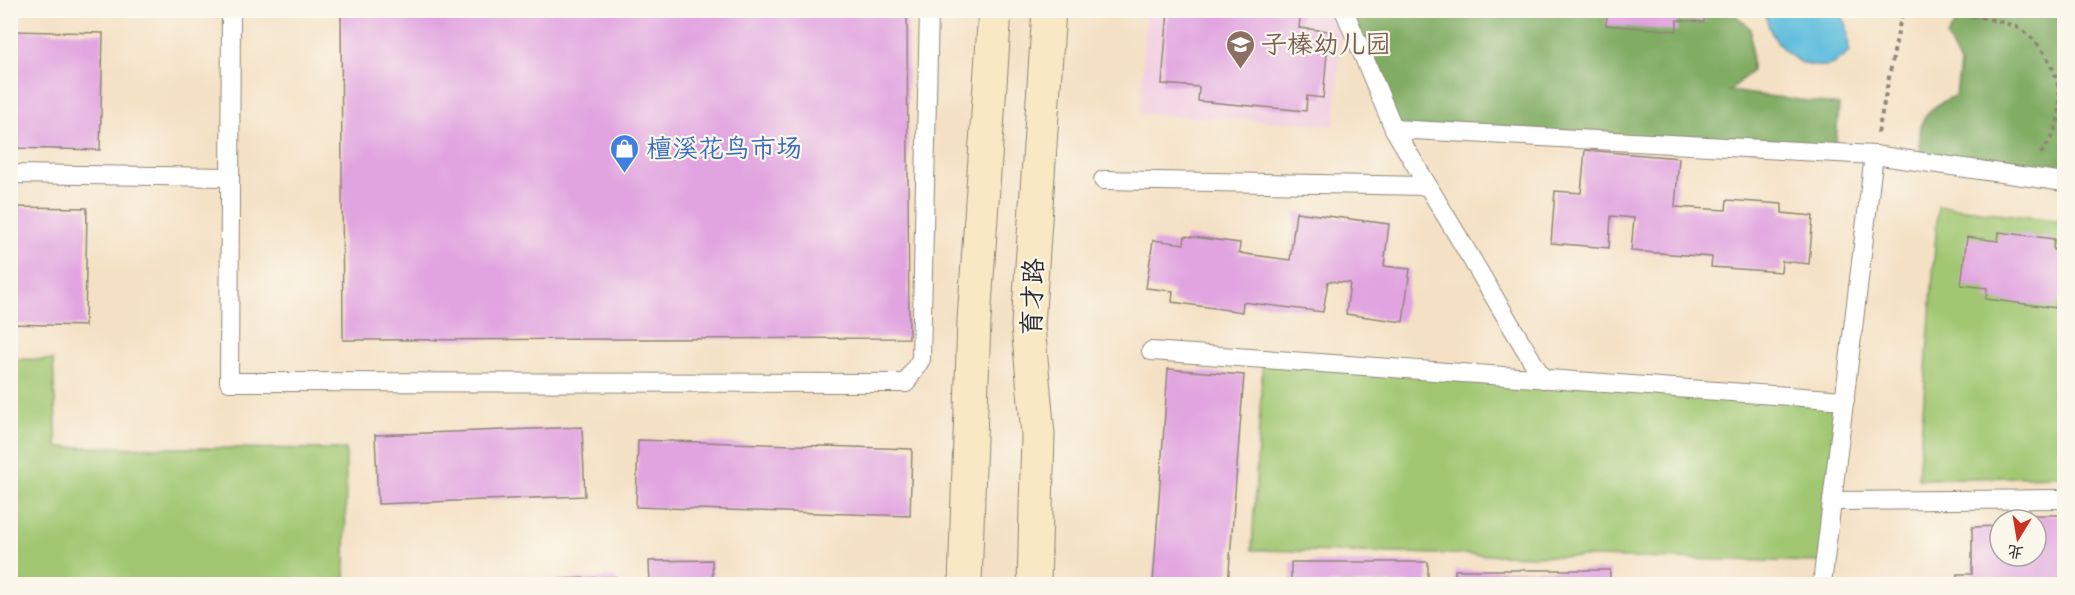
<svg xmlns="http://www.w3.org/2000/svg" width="2075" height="595" viewBox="0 0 2075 595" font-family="Itim,'LXGW WenKai TC',sans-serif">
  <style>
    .built { fill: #f2cfe2 }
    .green { fill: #a1c772; stroke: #66794e; stroke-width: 1.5 }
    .forest { fill: #80ac64; stroke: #566c48; stroke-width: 1.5 }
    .water { fill: #5ebedd; stroke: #447484; stroke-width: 1.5 }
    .building { fill: #e1a4e0 }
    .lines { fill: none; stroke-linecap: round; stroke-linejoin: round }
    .lane-casing { stroke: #908678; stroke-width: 20 }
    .secondary-casing { stroke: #908678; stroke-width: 35 }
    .path { stroke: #908678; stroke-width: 4; stroke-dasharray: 4.5 4.5; stroke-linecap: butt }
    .lane { stroke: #fff; stroke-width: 18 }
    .secondary { stroke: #f8e8c3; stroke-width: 33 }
    .labels { text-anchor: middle; stroke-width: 4.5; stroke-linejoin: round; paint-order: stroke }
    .education-label { font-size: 26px; fill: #785e54; stroke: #fbf7ec; text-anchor: start }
    .shop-label { font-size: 26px; fill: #366cbe; stroke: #fbf7ec; text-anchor: start }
    .street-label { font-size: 26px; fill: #2b2b2b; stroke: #fbf7ec }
  </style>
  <rect width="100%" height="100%" fill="#fbf7ec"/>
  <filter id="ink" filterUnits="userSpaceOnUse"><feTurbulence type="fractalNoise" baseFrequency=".0167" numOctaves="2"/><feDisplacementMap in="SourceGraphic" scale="12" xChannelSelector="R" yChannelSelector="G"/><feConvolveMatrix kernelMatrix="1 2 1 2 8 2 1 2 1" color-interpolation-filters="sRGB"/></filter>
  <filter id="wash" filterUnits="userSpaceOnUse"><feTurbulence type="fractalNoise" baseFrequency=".008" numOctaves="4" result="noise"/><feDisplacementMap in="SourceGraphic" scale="24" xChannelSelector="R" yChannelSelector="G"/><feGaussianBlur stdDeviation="1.35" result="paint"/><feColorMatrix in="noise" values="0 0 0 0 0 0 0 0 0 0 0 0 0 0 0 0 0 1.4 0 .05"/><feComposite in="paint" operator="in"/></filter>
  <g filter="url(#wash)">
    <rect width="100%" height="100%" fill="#f4e1c5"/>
    <path class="built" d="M1146 11H1333L1341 27 1335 125 1140 114Z"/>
    <g class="green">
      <path d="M1938 206 2064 221V476L1918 479Z"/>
      <path d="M11 359 53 360 57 447 346 449 345 584H11Z"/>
      <path d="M1263 359 1845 400 1825 562 1252 550Z"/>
    </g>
    <g class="forest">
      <path d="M1344 11H1731L1751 29 1752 71 1729 91 1839 105 1835 153 1394 129Z"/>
      <path d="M1936 11H2064V182L1921 162C1919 120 1917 114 1956 95L1960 64 1947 37 1960 15Z"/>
    </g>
    <path class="water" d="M1765 11H1840L1847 26 1849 52C1844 56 1836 64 1830 65 1797 73 1768 40 1765 11Z"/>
    <g id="blocks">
      <g class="building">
        <path d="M341 10H907L909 338 343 340Z"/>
        <path d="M1168 10H1301L1299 28 1329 31 1323 98 1307 96 1306 111 1198 101 1199 87 1162 84Z"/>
        <path d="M1564 10H1705L1704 22 1677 20V31L1606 25 1607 16Z"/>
        <path d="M10 31 103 33 100 150 10 148Z"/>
        <path d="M1585 150 1679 158 1675 207 1726 210 1727 200 1782 204V213L1813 216 1809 264 1782 261 1781 272 1711 267 1712 257 1631 251 1634 218 1611 216 1609 248 1551 243 1555 191 1581 193Z"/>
        <path d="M10 207 87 208 85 326 10 324Z"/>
        <path d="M1296 212 1389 224 1384 266 1410 269 1403 322 1346 314 1350 283 1328 281 1323 312 1243 302 1242 312 1172 302 1173 291 1146 288 1153 240 1184 244 1185 236 1240 243 1239 253 1290 260Z"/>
        <path d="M1999 232 2054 239 2053 250 2064 252V300L2057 299 2056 308 1986 299 1987 288 1961 285 1967 237 1998 241Z"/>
        <path d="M1168 369 1244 375 1228 584H1153Z"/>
        <path d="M582 427 585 496 378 504 375 435Z"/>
        <path d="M638 440 912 449 910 516 636 507Z"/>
        <path d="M2000 515H2064V584H1957V574H1972V527L2000 526V556H2036V520H2000Z"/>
        <path d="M712 560 713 584H650L649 561Z"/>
        <rect x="1291" y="562" width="137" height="22"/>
        <rect x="1455" y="570" width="155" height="14"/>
        <path d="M616 577V584H471V583Z"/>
      </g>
    </g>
  </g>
  <g filter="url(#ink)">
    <use href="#blocks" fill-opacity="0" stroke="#908678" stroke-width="1.5"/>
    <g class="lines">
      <defs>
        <g id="lane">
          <path d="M231 10 229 382 906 383 921 359 929 10"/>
          <path d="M1344 10 1394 129 1874 155 2064 182"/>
          <path d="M1394 129 1543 379"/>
          <path d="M10 174 230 177"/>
          <path d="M1103 180 1428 186"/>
          <path d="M1151 351 1845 400"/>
          <path d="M1832 501 2064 499"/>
          <path d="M1822 584 1874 155"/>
        </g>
        <g id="secondary">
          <path d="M965 584 974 321 995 10"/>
          <path d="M1034 584 1038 434 1028 326 1049 10"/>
        </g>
      </defs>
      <use href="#lane" class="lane-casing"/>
      <use href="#secondary" class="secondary-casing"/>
      <g class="path">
        <path d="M1936 10C1955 13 2008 20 2022 30 2054 53 2071 100 2052 136 2048 143 2046 150 2039 154"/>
        <path d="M1878 133 1901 17 1912 10"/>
      </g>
      <use href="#lane" class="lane"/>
      <use href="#secondary" class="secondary"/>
    </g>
  </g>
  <defs>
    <symbol id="school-pin" viewBox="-11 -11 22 30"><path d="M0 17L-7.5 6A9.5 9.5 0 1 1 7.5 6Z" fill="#8d6e63" stroke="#fbf7ec"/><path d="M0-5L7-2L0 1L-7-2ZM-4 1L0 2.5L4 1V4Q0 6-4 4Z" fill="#fff"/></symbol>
    <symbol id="shop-pin" viewBox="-11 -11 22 30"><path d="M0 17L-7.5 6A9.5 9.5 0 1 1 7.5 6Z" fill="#3f7fe0" stroke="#fbf7ec"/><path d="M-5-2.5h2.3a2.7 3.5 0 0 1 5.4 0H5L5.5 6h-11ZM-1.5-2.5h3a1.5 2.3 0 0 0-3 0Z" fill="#fff"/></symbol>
  </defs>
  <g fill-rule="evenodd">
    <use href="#school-pin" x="1224" y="28" width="33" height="45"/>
    <use href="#shop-pin" x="608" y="132" width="33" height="45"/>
  </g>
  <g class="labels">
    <g class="education-label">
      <text x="1261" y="53">子榛幼儿园</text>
    </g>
    <g class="shop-label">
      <text x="646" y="157">檀溪花鸟市场</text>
    </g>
    <g class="street-label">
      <text transform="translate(1032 297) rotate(-88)" y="9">育才路</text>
    </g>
  </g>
  <rect width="2075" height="595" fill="none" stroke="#fbf7ec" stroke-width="36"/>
  <g transform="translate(2018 538) rotate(191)"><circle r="28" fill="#fbf7ec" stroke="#a8a59f" stroke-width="1.5"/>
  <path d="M0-4.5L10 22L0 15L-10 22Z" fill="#c8321e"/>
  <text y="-9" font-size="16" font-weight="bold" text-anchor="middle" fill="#2b2b2b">北</text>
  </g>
</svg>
